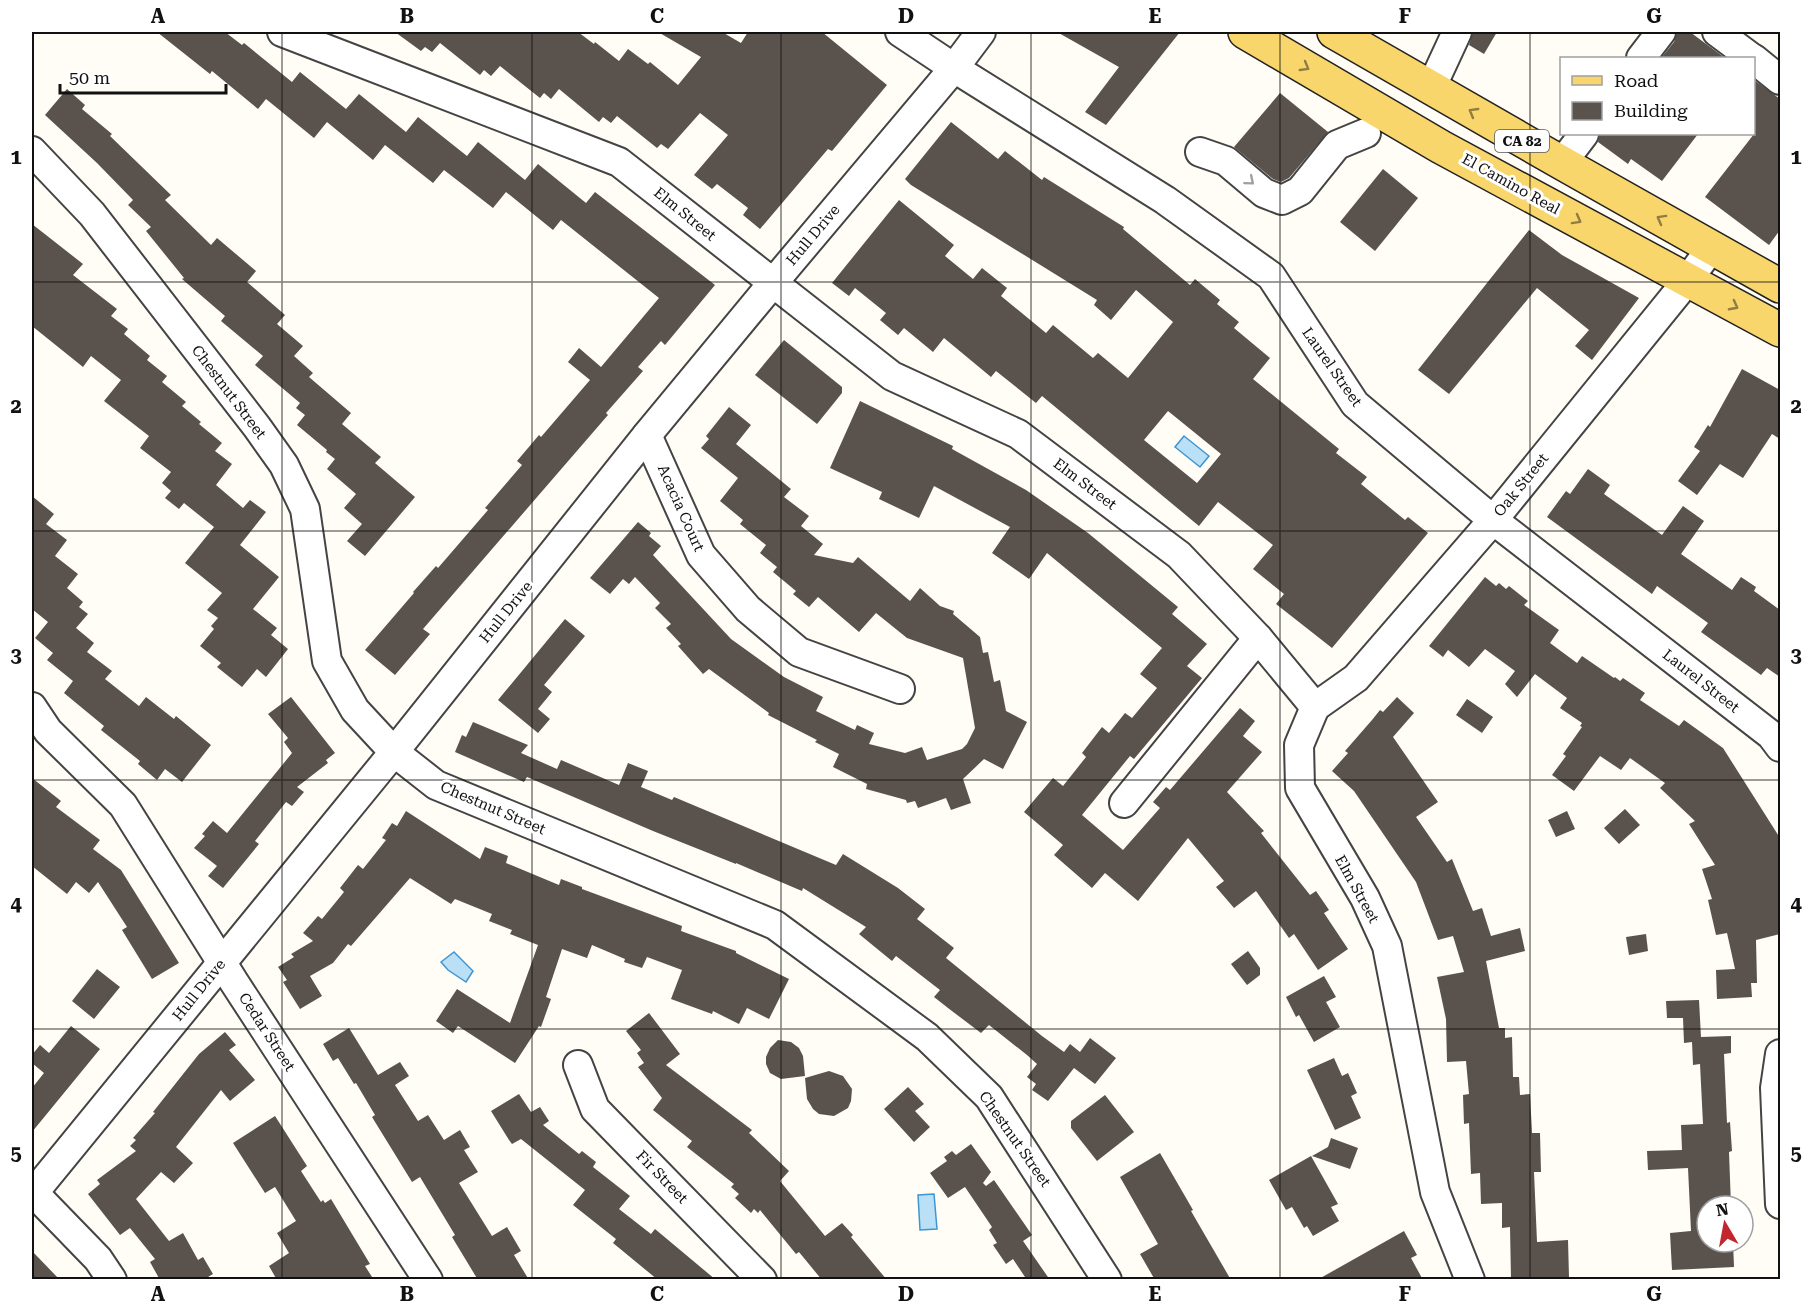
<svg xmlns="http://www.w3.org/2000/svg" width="1812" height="1311" font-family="'Roboto Serif',serif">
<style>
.water{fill:#b9e0f7;stroke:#3f96cf;stroke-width:1.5}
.building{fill:#5a524d;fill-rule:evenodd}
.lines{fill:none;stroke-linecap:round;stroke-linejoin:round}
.minor-casing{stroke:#444;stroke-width:32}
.major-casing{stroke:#222;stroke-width:36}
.minor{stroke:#fff;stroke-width:28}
.major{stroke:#f9d66b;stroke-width:33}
.oneway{stroke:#917d42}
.oneway2{stroke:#a0a0a0}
.grid{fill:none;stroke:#111;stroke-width:1.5;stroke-opacity:0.55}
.labels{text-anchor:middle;stroke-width:6;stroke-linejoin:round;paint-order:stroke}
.shield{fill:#fff;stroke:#585858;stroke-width:1.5}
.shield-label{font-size:14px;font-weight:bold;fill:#111}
.street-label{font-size:15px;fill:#111;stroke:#fff}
.neatline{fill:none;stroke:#111;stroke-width:2}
.grid-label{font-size:20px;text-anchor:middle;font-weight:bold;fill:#111}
</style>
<rect width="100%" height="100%" fill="#fffdf5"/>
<g class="water">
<polygon points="1184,436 1209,456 1200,467 1175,447"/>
<polygon points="454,952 473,971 466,982 448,970 441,962"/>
<polygon points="934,1194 937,1229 920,1230 918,1195"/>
</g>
<g class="building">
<polygon points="157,32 225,32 242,45 244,43 292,82 300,72 346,109 359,94 406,132 418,117 467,156 478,142 525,180 538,164 586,203 595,192 715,285 665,345 661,341 638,367 643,371 606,413 608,415 423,629 430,634 395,675 365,650 414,593 413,592 436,566 438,568 488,510 485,508 522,465 517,461 539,435 541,437 590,380 568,362 579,348 601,367 659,298 561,220 553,230 506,192 493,208 444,170 433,183 385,145 373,160 327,122 314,138 266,99 258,109 212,71 210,74"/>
<polygon points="395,32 578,32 594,44 595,42 619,61 628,49 648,64 650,62 678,85 701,57 658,32 722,32 741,43 748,32 822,32 887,85 832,151 828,149 760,229 743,215 748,208 717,184 712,189 694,175 728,135 700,113 668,149 661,144 657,148 617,116 611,123 603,117 599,122 559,89 551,99 544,93 540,98 500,66 491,76 484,70 480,75 440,43 432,52 425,47 421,51"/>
<polygon points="1057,32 1180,32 1106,125 1085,112 1119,67"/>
<polygon points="1473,32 1497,32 1484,54 1469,45"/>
<polygon points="1677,32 1690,32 1725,58 1661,58 1674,42"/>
<polygon points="1754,80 1780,99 1780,230 1769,245 1705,197 1754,134"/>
<polygon points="67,89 85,105 82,109 112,134 110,136 171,195 165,200 211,245 217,238 256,271 247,282 285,315 277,324 303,346 294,356 313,373 309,377 351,413 342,424 381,457 375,463 415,497 365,556 347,541 362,524 344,508 356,494 327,469 335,459 326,452 327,450 297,425 305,415 296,408 300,403 255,365 263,356 221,321 225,316 182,279 184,278 146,231 151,227 128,205 133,200 97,163 45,115"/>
<polygon points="1280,93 1328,132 1289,178 1281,182 1273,179 1234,147"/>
<path d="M 951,122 L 998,159 L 1005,151 L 1042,180 L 1044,177 L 1124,227 L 1123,229 L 1190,285 L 1195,279 L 1220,300 L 1217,304 L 1239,322 L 1234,328 L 1270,358 L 1253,379 L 1339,449 L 1336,453 L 1367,477 L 1361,484 L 1405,520 L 1408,517 L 1428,533 L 1332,648 L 1276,604 L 1284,594 L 1253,569 L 1273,545 L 1218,502 L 1199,526 L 1042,396 L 1036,403 L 996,371 L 991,377 L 944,338 L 933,352 L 904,328 L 898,335 L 880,320 L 886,313 L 855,288 L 849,296 L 832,283 L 899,200 L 954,245 L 945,256 L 973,279 L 982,268 L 1007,288 L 1001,296 L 1046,333 L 1053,325 L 1093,358 L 1098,353 L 1128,378 L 1173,322 L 1136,290 L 1111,320 L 1094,305 L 1097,300 L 911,185 L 905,179 ZM 1168,411 L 1221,454 L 1197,483 L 1144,440 Z"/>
<polygon points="1600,134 1698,134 1662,181 1631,159 1628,164 1598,142"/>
<polygon points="1383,169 1418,198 1375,251 1340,222"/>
<polygon points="32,224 83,264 73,275 117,309 111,316 128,329 124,334 150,356 147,360 167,376 162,382 186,402 182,406 201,422 199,424 222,443 215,451 232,464 216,485 243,508 250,500 266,512 240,545 279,577 253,609 277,628 271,635 288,649 266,677 257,669 242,687 217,667 221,663 200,646 214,629 211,626 218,618 207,610 222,593 185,563 214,527 184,503 179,509 165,498 171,491 162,483 171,472 140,448 149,436 104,401 121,380 91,356 83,367 32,326"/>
<polygon points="1529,230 1562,255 1639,298 1592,360 1575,346 1589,330 1537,288 1449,394 1418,370"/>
<polygon points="784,340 842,387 842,393 817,424 755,375"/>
<polygon points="1742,369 1780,390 1780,439 1772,434 1743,478 1720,464 1697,495 1678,481 1700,451 1694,447 1708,425 1710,427"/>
<polygon points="860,401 953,446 952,449 1026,490 1088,533 1178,607 1172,614 1207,644 1187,666 1202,678 1134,759 1130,756 1082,815 1123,850 1160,808 1153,802 1166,787 1170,790 1240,708 1255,721 1243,736 1262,752 1227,792 1264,831 1261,833 1310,895 1316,891 1329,910 1324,913 1348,949 1318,970 1294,934 1289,938 1256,891 1234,908 1216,887 1224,881 1188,838 1138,901 1105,873 1092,888 1054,855 1063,845 1024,812 1053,778 1063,786 1086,757 1082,753 1102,727 1109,733 1125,713 1132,718 1157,688 1140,674 1162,648 1047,553 1029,579 992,553 1010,527 934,486 919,518 879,499 882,492 830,468"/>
<polygon points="729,407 751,425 736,444 791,489 784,497 809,516 801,526 823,544 814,555 853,563 858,557 910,601 920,588 940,606 954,611 953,614 980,637 983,653 988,652 994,682 1000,680 1006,711 1027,722 1003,769 984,759 963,779 971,803 951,810 946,798 918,808 915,801 907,803 906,800 866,789 867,784 833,767 839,754 815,742 817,740 768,715 769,713 709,669 703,674 678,646 681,644 666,628 671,624 655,608 660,603 635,577 629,584 623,579 610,594 590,578 638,522 651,533 649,536 661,546 653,555 731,639 784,677 823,697 816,711 855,730 857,725 874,733 869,744 905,753 922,747 927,760 962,749 967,744 975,728 963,658 907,638 876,613 859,632 818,597 809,607 793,594 796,591 773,572 777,567 760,553 766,545 740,524 743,520 720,501 738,478 701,448 709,439 706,436"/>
<polygon points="1588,469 1610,485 1604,494 1662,535 1683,506 1704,521 1681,554 1732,590 1741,577 1756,587 1754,591 1780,610 1780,677 1767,668 1761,675 1701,632 1708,623 1657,586 1652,594 1547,517 1566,491 1570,494"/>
<polygon points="32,496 54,514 46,524 67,540 55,556 78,574 67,588 83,602 79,607 88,614 76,628 94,643 87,652 112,671 105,679 139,706 146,697 174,719 176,716 211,745 182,782 165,769 157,780 138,764 140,761 101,730 104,726 64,693 73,681 47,660 53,653 35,638 48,622 32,609"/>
<polygon points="1485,577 1496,586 1499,583 1506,589 1509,586 1528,601 1524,605 1559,630 1550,643 1577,663 1582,656 1614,678 1615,677 1620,681 1623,678 1645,693 1640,700 1679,726 1684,720 1723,748 1780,838 1780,934 1756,940 1757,983 1751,983 1752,997 1717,999 1716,970 1735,969 1727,933 1716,935 1708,900 1712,899 1702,869 1715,865 1689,824 1695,821 1660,788 1665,783 1630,758 1621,770 1600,756 1574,791 1552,775 1566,756 1563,754 1582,727 1580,726 1582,723 1560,708 1567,698 1535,674 1517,697 1505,684 1515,671 1485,649 1469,667 1448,650 1443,657 1429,646"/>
<polygon points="565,619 585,636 544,685 552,692 538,709 550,719 538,733 498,700"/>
<polygon points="291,697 335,753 326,760 328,763 297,787 304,792 292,806 286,802 255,841 259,844 223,888 208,876 217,866 194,848 205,836 202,834 213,821 227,833 292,753 284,742 288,738 268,714"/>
<polygon points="1397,697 1414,713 1393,737 1438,802 1416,817 1447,862 1452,859 1473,911 1482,908 1491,936 1520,928 1525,951 1486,961 1499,1028 1505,1028 1505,1038 1512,1037 1513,1077 1519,1077 1520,1095 1530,1094 1532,1133 1540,1133 1541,1172 1534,1172 1537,1242 1568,1240 1569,1277 1511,1279 1510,1227 1502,1228 1502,1203 1481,1204 1480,1173 1471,1174 1469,1123 1464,1124 1463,1095 1469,1094 1466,1061 1447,1062 1446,1019 1437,977 1464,972 1453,936 1438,940 1416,882 1354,791 1332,771 1348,753 1345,751 1372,720 1380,710 1383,712"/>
<polygon points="1467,699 1493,717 1482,733 1456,715"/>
<polygon points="473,722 528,745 521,753 557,769 561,760 619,785 628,763 648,771 641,787 672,800 674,797 836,865 843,854 898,888 925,909 917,919 954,948 946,958 1042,1036 1064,1052 1070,1044 1080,1052 1090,1038 1116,1058 1095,1084 1074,1068 1048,1101 1032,1090 1036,1084 1027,1077 1037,1064 1027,1055 989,1025 981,1033 948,1008 934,997 940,990 896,956 892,961 859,934 866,927 803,888 802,891 736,863 736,864 653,831 527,777 524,782 455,752 462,735 466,737"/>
<polygon points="32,778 61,801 56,807 100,840 93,849 121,870 179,963 152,979 122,930 127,927 98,882 89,893 76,882 67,894 32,866"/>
<polygon points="1625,809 1640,825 1619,844 1604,828"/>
<polygon points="406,811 480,859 485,847 508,856 506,863 559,885 561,879 582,887 582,889 682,926 681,931 736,951 736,953 789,979 769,1019 747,1008 739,1024 713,1011 712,1014 671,999 682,970 647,957 642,968 624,962 625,959 592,945 587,958 562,949 546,997 551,999 541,1027 539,1026 515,1063 458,1026 453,1033 436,1021 457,989 510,1023 538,945 510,934 512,930 489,921 492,914 455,899 451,904 410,878 351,946 348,944 333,963 310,976 322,996 300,1009 283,982 287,980 278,967 294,957 291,954 313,941 303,933 318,916 322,919 344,892 340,888 358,865 363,869 386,840 382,838 392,823 397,826"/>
<polygon points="1567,811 1575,829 1556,837 1548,820"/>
<polygon points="1646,934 1648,951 1629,955 1626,937"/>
<polygon points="1248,951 1260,968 1260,975 1247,985 1231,964"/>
<polygon points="97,969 120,987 94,1019 72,1001"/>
<polygon points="1324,976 1336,997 1326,1002 1340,1027 1314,1042 1299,1015 1296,1017 1286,997"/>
<polygon points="1699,1000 1701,1037 1731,1036 1731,1053 1724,1054 1727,1123 1730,1122 1732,1151 1729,1152 1731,1206 1707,1206 1707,1242 1733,1242 1734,1267 1672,1270 1670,1233 1691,1231 1688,1168 1648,1170 1647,1151 1682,1150 1681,1125 1703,1124 1700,1064 1693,1065 1692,1042 1684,1043 1683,1018 1667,1018 1666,1001"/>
<polygon points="649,1013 680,1054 666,1065 752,1130 749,1133 789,1171 780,1181 825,1236 842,1223 853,1235 851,1237 887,1280 822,1280 799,1252 796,1254 760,1210 758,1213 754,1209 751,1213 735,1198 739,1194 731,1187 734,1184 687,1147 692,1141 653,1110 662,1098 638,1067 644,1063 637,1053 641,1050 626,1031"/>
<polygon points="71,1026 100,1049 32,1132 32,1088 44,1073 32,1063 32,1055 40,1045 49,1053"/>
<polygon points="349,1028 378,1075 400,1062 409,1076 395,1085 418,1121 428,1115 444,1140 460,1130 470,1147 464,1150 478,1172 459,1183 492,1236 507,1227 521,1251 514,1255 529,1280 478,1280 452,1237 455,1235 420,1177 412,1182 372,1117 375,1115 356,1083 354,1084 338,1058 333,1061 323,1044"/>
<polygon points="225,1032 236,1045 229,1050 255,1080 230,1101 221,1090 176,1147 193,1163 174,1183 161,1172 136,1199 169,1241 183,1233 198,1260 203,1257 213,1274 208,1277 210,1280 160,1280 150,1262 155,1259 130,1228 120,1235 88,1194 100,1184 97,1180 136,1151 130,1146 136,1140 133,1138 155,1113 153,1112 199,1054"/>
<polygon points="778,1040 791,1042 799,1048 803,1056 805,1076 781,1079 770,1073 766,1064 766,1057 770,1048"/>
<polygon points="1334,1058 1342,1076 1348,1073 1357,1093 1351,1096 1361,1118 1335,1130 1307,1070"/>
<polygon points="829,1071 843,1076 852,1089 851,1101 848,1108 834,1116 819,1114 813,1109 807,1099 805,1078"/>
<polygon points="908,1087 924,1104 915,1111 930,1127 914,1142 884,1109"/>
<polygon points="519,1094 531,1112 540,1107 549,1121 543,1125 579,1154 582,1151 596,1162 593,1167 630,1196 619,1209 651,1234 655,1229 716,1280 658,1280 613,1243 616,1239 573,1205 585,1190 521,1139 512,1144 509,1140 491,1111"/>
<polygon points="1105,1095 1134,1132 1097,1161 1071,1128 1071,1121"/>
<polygon points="275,1116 307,1166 301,1171 321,1202 323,1200 325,1203 331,1199 370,1264 365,1266 374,1280 277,1280 269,1266 289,1253 277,1233 296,1221 275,1187 265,1193 233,1143"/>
<polygon points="1331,1138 1358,1148 1350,1169 1312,1156 1328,1147"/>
<polygon points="971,1144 991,1172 983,1183 986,1186 994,1180 1032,1235 1023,1241 1050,1280 1027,1280 1013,1259 1006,1264 993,1245 997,1243 989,1230 992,1227 965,1187 948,1198 930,1173 947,1161 944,1157 952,1151 956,1155"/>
<polygon points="1160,1153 1193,1210 1191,1211 1231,1280 1155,1280 1140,1254 1158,1244 1120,1177"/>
<polygon points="1311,1156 1338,1204 1331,1207 1339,1221 1313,1236 1307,1226 1304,1228 1292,1207 1286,1210 1269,1180"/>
<polygon points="1404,1231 1417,1255 1411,1258 1423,1280 1317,1280"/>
<polygon points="32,1251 60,1280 32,1280"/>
</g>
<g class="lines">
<g class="minor-casing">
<g id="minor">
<polyline points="282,32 619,162 892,376 1018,434 1179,555 1258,638 1315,707 1299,745 1300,788 1365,898 1387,946 1435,1192 1470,1280"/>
<polyline points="900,32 954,68 1165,200 1271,276 1355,404 1493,520 1771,735 1780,747"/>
<polyline points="1717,32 1752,58"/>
<polyline points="1641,58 1661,32"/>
<polyline points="1754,59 1780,80"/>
<polyline points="1431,88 1457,32"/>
<polyline points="32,151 92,214 257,427 284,465 305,509 327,661 355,710 394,752 436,785 775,925 927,1037 989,1097 1107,1280"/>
<polyline points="1200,152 1226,161 1264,193 1282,200 1300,191 1337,145 1366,133"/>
<polyline points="1562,163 1584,134"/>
<polyline points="647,435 701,555 748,609 799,652 900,689"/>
<polyline points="32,707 48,731 123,805 234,982 428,1280"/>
<polyline points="1315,707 1356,678 1493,520 1687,281 1712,247"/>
<polyline points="1124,803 1258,638"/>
<polyline points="1780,1054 1775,1088 1780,1204"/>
<polyline points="578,1065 595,1109 762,1280"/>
<polyline points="32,1191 98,1259 112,1280"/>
<polyline points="32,1195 394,752 647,435 772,284 954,68 981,32"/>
</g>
</g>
<g class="major-casing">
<g id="major">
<polyline points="1245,32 1441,147 1780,330"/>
<polyline points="1334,32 1562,163 1780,286"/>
</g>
</g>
<use href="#minor" class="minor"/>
<use href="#major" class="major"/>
</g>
<defs><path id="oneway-chevron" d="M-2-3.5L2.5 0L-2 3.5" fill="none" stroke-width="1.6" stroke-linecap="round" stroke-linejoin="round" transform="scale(1.5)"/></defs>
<g class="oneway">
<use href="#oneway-chevron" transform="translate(1305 67) rotate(30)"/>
<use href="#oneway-chevron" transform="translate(1473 112) rotate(-150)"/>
<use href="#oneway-chevron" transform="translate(1661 219) rotate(-151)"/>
<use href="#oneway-chevron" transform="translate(1577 220) rotate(29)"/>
<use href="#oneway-chevron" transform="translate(1734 306) rotate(28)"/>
</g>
<use class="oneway2" href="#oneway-chevron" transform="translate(1250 181) rotate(40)"/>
<path class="grid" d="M 282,32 L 282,1280M 532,32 L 532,1280M 781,32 L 781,1280M 1031,32 L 1031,1280M 1280,32 L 1280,1280M 1530,32 L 1530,1280M 32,282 L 1780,282M 32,531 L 1780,531M 32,780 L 1780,780M 32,1029 L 1780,1029"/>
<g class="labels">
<rect class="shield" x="1495" y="130" width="54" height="22" rx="4.5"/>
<g class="shield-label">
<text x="1522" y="146">CA 82</text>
</g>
<g class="street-label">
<text transform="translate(1511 184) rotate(29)" y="5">El Camino Real</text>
<text transform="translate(685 214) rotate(39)" y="5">Elm Street</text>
<text transform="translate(813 235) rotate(-50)" y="5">Hull Drive</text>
<text transform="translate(1332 367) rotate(55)" y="5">Laurel Street</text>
<text transform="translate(229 392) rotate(53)" y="5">Chestnut Street</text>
<text transform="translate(1085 484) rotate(37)" y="5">Elm Street</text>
<text transform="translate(1521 485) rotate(-51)" y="5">Oak Street</text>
<text transform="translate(681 508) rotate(66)" y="5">Acacia Court</text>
<text transform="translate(506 612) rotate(-51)" y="5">Hull Drive</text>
<text transform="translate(1701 681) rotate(38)" y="5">Laurel Street</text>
<text transform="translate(493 808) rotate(23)" y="5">Chestnut Street</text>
<text transform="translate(1357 889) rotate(61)" y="5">Elm Street</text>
<text transform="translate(199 990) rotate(-51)" y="5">Hull Drive</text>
<text transform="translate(267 1032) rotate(57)" y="5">Cedar Street</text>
<text transform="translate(1015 1139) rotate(55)" y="5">Chestnut Street</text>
<text transform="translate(662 1177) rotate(46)" y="5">Fir Street</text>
</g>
</g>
<rect width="1812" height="1311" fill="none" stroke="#ffffff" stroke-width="66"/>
<rect x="1560" y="57" width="195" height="78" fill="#ffffff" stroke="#a0a0a0" stroke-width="1.5"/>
<rect x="1572" y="76" width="30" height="9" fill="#f9d66b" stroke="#a0a0a0" stroke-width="1.5"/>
<text x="1614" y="87" font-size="18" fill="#111111">Road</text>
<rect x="1572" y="102" width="30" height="18" fill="#5a524d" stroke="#a0a0a0" stroke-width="1.5"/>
<text x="1614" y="117" font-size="18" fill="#111111">Building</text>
<g transform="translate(1725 1224) rotate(350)"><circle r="28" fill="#ffffff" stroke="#a0a0a0" stroke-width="1.5"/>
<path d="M0-4.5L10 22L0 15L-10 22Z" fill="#c4262e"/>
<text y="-9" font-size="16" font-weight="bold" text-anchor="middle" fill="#111111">N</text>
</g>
<path d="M60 84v9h166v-9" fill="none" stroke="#111111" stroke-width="3"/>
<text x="69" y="84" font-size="18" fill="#111111" stroke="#ffffff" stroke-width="4.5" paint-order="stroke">50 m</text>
<rect x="33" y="33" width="1746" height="1245" class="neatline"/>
<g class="grid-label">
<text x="158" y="23">A</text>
<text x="407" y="23">B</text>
<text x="657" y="23">C</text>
<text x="906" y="23">D</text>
<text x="1155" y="23">E</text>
<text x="1405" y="23">F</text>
<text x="1654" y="23">G</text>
<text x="16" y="164">1</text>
<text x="1796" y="164">1</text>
<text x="16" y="413">2</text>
<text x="1796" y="413">2</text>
<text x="16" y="662">3</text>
<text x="1796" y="662">3</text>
<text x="16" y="911">4</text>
<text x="1796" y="911">4</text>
<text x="16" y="1160">5</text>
<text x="1796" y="1160">5</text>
<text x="158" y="1301">A</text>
<text x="407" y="1301">B</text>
<text x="657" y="1301">C</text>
<text x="906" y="1301">D</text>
<text x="1155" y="1301">E</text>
<text x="1405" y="1301">F</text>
<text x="1654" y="1301">G</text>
</g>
</svg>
